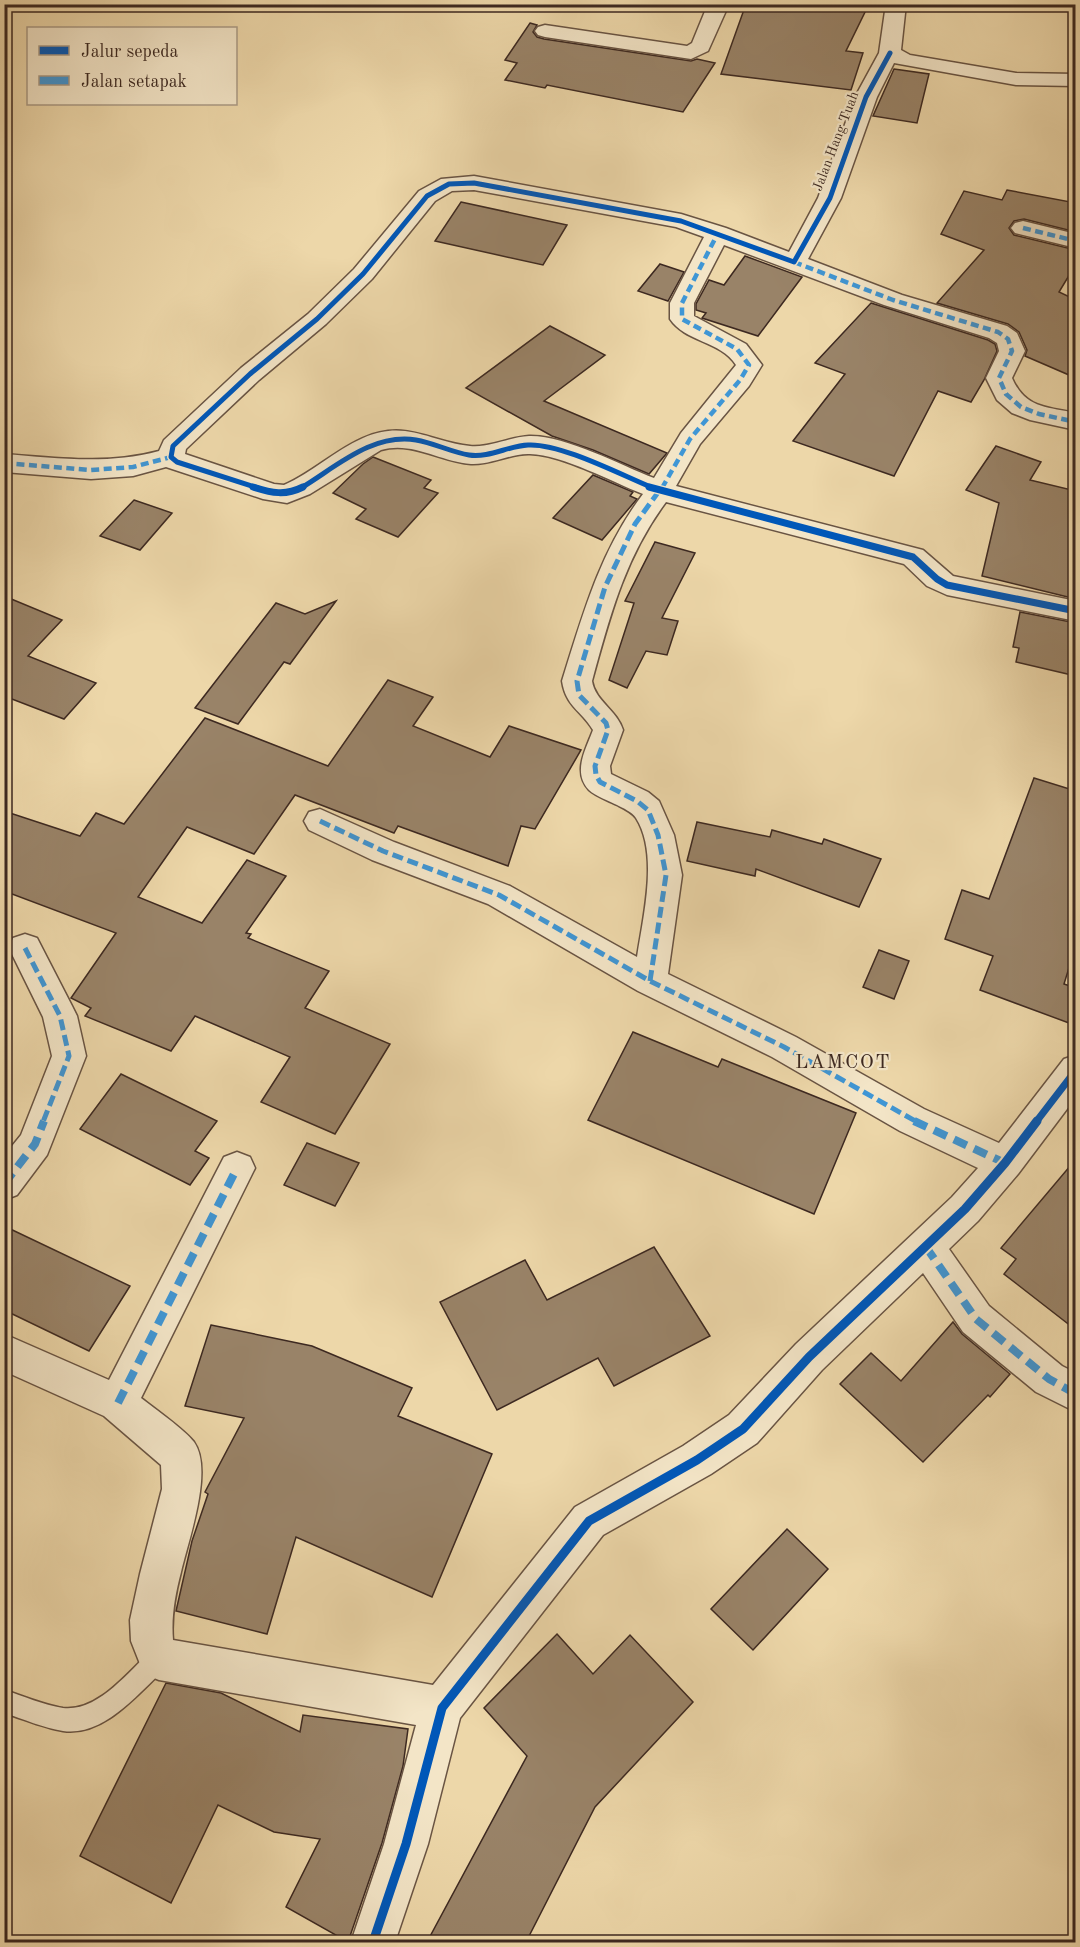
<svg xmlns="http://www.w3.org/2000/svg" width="1080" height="1947" font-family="'Old Standard TT',serif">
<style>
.building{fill:#998368;stroke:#3d2921;stroke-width:1.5}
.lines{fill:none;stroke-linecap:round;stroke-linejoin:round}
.lane-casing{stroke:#695443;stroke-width:3}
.street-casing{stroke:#695443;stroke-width:3}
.lane{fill:#f3e5c7;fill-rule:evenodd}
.street{fill:#f3e5c7;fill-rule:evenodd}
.quiet-far2{stroke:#3f96d5;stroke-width:4.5;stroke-dasharray:8 4.5;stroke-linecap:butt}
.quiet-far1{stroke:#3f96d5;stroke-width:5;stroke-dasharray:11 5;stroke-linecap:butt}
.quiet{stroke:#3f96d5;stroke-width:8;stroke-dasharray:14 8;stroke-linecap:butt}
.cycleway-far2-casing{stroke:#f3e5c7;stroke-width:8}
.cycleway-far1-casing{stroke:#f3e5c7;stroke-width:10}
.cycleway-casing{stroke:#f3e5c7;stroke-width:13}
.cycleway-far2{stroke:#0057b8;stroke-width:5}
.cycleway-far1{stroke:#0057b8;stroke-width:7}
.cycleway{stroke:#0057b8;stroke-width:9}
.labels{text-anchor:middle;stroke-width:4.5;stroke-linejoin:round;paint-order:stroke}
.far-street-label{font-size:14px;fill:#3d2921;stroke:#f3e5c7}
.quarter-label{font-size:20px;letter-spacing:1.5px;fill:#3d2921;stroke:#f3e5c7}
</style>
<rect width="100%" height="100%" fill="#edd7a9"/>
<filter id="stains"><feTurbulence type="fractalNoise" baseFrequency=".00333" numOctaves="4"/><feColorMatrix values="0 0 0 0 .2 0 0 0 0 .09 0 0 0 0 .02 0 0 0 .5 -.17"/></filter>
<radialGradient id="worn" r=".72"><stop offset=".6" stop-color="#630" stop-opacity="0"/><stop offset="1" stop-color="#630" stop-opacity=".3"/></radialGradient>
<g class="building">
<polygon points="746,4 869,4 846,51 863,53 851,90 721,74"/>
<polygon points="530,23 537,25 533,32 537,37 544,39 691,61 697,59 715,63 683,112 547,85 545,88 505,80 517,63 505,60"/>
<polygon points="894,69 929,74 917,123 873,116"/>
<polygon points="1007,190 1076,203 1076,232 1024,219 1014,221 1009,228 1014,235 1076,250 1076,264 1059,292 1076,300 1076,378 1025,356 1027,350 1019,332 1008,324 937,303 984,250 941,234 964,191 1002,200"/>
<polygon points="461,202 567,225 543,265 435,241"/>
<polygon points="745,256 802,277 758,336 702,318 706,313 696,310 696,304 709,280 724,285"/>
<polygon points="660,264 684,272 668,301 638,291"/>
<polygon points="871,303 988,340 995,344 997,351 984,380 971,402 938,391 894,476 793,441 845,374 815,363"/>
<polygon points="550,326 605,355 544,401 667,453 649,474 593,450 552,436 466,388"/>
<polygon points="996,446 1041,462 1030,480 1076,491 1076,599 982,576 999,503 966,490"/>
<polygon points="373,457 431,480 424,488 438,493 398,537 356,519 366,509 333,493 363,464"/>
<polygon points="593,475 633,492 630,496 637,499 602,540 553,518"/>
<polygon points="134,500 172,513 140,550 100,536"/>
<polygon points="655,542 695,553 662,618 678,621 667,655 646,651 627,688 609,680 634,603 625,601"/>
<polygon points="4,596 62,620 28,656 96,683 64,719 4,696"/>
<polygon points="336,601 290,664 284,662 238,724 195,708 276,603 305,614"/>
<polygon points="1020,612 1076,623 1076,676 1016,662 1019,648 1013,647"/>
<polygon points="388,680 433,697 413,726 490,757 509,726 581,750 535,829 521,826 508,866 398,826 394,833 295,795 254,854 187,827 138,897 202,923 247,860 286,876 246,933 251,934 248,938 329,971 305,1008 390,1044 335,1134 261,1102 290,1057 195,1016 171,1051 85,1016 91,1008 71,998 116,933 4,891 4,811 80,836 96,813 124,824 205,718 328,766"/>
<polygon points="1034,778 1076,791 1076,945 1064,984 1076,988 1076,1003 1069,1023 980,990 993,956 945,939 962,890 989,899"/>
<polygon points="697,822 770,837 772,830 822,844 824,839 881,859 859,907 756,869 755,876 687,861"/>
<polygon points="879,950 909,961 894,999 863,987"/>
<polygon points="633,1032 718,1067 722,1059 856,1113 814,1214 588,1120"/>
<polygon points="121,1074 217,1121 195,1151 209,1158 190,1185 80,1129"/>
<polygon points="307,1143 359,1163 335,1206 284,1185"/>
<polygon points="1076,1159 1076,1330 1004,1274 1016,1259 1001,1248"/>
<polygon points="4,1226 130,1286 89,1351 4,1310"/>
<polygon points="654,1247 710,1336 614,1386 598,1358 497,1410 440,1302 525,1260 547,1300"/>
<polygon points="953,1322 962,1334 1010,1374 990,1397 988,1395 923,1462 840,1384 871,1353 901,1381"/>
<polygon points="211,1325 312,1346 412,1388 398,1416 492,1454 432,1597 296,1537 267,1634 176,1611 192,1541 208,1494 205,1492 244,1418 185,1406"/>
<polygon points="787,1529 828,1569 753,1650 711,1609"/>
<polygon points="557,1634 593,1674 630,1635 693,1702 595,1807 526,1942 427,1942 527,1756 484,1708"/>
<polygon points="166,1683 221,1693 300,1732 303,1715 408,1729 403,1766 382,1843 348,1942 286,1907 320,1839 274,1832 218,1805 171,1903 80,1856"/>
</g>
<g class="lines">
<g class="lane-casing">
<path id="lane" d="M 159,1648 L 167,1651 L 170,1659 L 167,1667 C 139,1692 105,1737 63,1731 C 43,1728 24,1719 4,1713 L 4,1690 C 24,1696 43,1705 63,1708 C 98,1712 128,1672 151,1651 Z"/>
</g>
<g class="street-casing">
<g id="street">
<polygon points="708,4 729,4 708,51 691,59 545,37 538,35 535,31 538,27 545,25 687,46 692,43"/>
<path d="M 886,4 L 906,4 L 901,50 L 910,55 L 1016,73 L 1076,74 L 1076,86 L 1016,85 L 894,63 L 877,97 L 841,198 L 808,259 L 902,295 L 1007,326 L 1017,333 L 1025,351 L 1012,378 C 1025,408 1046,407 1076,413 L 1076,430 L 1030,420 L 1012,413 L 997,400 L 986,378 L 999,351 L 997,343 L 989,338 L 884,305 L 724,245 L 694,303 L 694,316 L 746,344 L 762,365 L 749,386 L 700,444 L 676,486 L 923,550 L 953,576 L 1076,601 L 1076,621 L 947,595 L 927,586 L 904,564 L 666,502 C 625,557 610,616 592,681 C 595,701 617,710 623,730 L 610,766 L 611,774 L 648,792 L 659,801 L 674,835 L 682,875 L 668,974 L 796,1037 L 924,1109 L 999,1143 L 1064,1059 L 1076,1055 L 1076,1097 L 1018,1174 L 978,1221 L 949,1249 L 989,1306 L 1062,1366 L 1076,1373 L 1076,1412 L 1036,1392 L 963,1332 L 923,1273 L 822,1370 L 757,1443 L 711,1474 L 603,1535 L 460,1718 L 428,1844 L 395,1942 L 351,1942 L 384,1844 L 416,1725 L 159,1680 L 144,1674 L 131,1641 L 130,1620 L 140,1574 L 162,1489 L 161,1465 L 104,1416 L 4,1371 L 4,1334 L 109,1380 L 224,1157 L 237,1152 L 250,1157 L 255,1168 L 141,1398 C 154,1408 185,1430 194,1442 C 214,1470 188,1541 181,1572 C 175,1595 171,1617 173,1640 L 433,1685 L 575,1507 L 683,1446 L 729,1415 L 796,1344 L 952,1197 L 978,1168 L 900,1131 L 772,1057 L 638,991 L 488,904 L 372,860 L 309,830 L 304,821 L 309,812 L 320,809 L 394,842 L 510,886 L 637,957 C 643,917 659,854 636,818 C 632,812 623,808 617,805 C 609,801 595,796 589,790 C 572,772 586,749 593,730 C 581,710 566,707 562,681 C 583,614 600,551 643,494 C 612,482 563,455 530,454 C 511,453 492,465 471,464 C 440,462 413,441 381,450 L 310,494 L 287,503 L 263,499 L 166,467 L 133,476 L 91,479 L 4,472 L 4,454 C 57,458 107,465 159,451 L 164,440 L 241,368 L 308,314 L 354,269 L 419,191 L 441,179 L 474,176 L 681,214 L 726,228 L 789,252 L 818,198 L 855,97 L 879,53 ZM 474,190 L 676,227 L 704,237 L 670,303 L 670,319 C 685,342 721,341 736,365 L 681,433 L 654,478 C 620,465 565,435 529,436 C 509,437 490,448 470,446 C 430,442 406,419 363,438 C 335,450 312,473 284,485 L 274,484 L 185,454 L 186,449 L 259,380 L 326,324 L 372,279 L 435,201 L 452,191 Z"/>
<polygon points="1023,221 1076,234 1076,248 1015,233 1011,228 1015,223"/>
<polygon points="25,934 37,938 72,1006 77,1016 86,1056 47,1155 17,1195 4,1200 4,1156 21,1135 52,1056 43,1017 9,948 13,938"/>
</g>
</g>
<use href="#lane" class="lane"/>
<use href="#street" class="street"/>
<g class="quiet-far2">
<polyline points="1023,228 1076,241"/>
<polyline points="794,262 893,300 998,332 1008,339 1012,351 999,378 1006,394 1021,407 1039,414 1076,422"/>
<polyline points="4,463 91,470 133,467 171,457"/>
<polyline points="662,488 690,439 740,380 749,365 737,349 682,319 682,303 718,233"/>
</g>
<g class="quiet-far1">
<polyline points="320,821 383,851 499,895 650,981 784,1047 917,1122"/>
<polyline points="25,948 60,1016 69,1056 43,1122"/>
<polyline points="650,981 666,875 658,835 648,810 637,801 600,782 596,775 595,766 608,730 606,723 579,695 577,681 605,587 635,524 662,487"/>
</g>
<g class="quiet">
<polyline points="914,1121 1005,1163"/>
<polyline points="4,1184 35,1144 44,1121"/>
<polyline points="926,1247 976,1319 1049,1379 1076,1394"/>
<polyline points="118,1403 237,1168"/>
</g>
<g class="cycleway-far2-casing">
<g id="cycleway-far2">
<polyline points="258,488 177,462 171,457 173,446 250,374 317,319 363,274 427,196 449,184 474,183 681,221 794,262 830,198 866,97 890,53"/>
<path d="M 301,488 C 336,467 372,433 416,440 C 434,443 451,452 469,455 C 489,458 508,446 528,445 C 560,443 621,475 653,488"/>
</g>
</g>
<g class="cycleway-far1-casing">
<g id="cycleway-far1">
<path d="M 253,487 C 272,493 285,496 303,487"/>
<polyline points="649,487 913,557 937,579 947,585 1076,611"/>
<polyline points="1036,1122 1076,1070"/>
</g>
</g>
<g class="cycleway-casing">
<polyline id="cycleway" points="373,1942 406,1844 442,1708 589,1521 697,1460 743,1429 809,1357 965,1209 1005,1163 1037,1121"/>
</g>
<use href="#cycleway-far2" class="cycleway-far2"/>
<use href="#cycleway-far1" class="cycleway-far1"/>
<use href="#cycleway" class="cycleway"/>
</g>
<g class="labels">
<g class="far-street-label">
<text transform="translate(835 141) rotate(-69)" y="5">Jalan Hang Tuah</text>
</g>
<g class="quarter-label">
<text x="843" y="1068">LAMCOT</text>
</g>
</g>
<rect width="1080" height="1947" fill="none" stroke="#edd7a9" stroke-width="24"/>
<rect x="6" y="6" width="1068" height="1935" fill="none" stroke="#3d2921" stroke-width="3"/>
<rect x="12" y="12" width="1056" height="1923" fill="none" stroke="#3d2921" stroke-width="1.5"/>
<rect x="27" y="27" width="210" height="78" fill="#f3e5c7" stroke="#aa9a85" stroke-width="1.5"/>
<rect x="39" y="46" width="30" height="9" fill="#0057b8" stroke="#aa9a85" stroke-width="1.5"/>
<text x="81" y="57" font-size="18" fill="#3d2921">Jalur sepeda</text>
<rect x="39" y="76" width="30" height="9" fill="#3f96d5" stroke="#aa9a85" stroke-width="1.5"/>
<text x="81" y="87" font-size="18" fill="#3d2921">Jalan setapak</text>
<rect width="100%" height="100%" filter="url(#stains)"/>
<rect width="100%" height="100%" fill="url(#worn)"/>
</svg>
